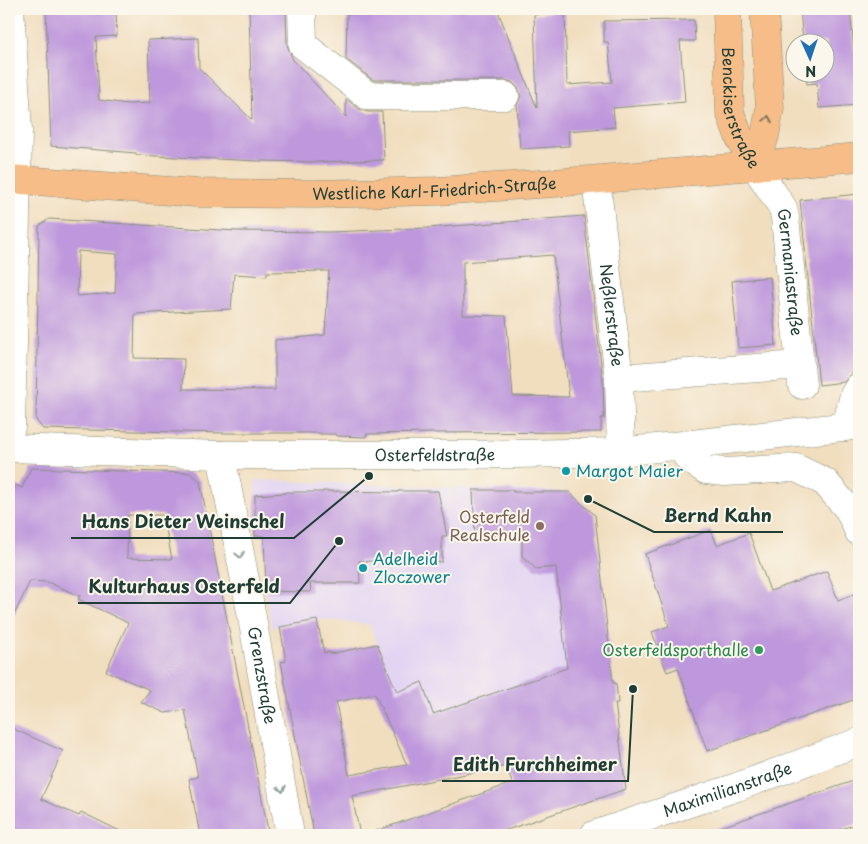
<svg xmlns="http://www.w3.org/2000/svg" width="868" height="844" font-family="'Playpen Sans',sans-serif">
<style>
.built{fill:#e2d4f3}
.building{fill:#be98dc;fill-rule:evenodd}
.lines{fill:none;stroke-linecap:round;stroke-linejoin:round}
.minor-casing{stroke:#888e7a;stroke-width:29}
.major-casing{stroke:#888e7a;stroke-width:29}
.minor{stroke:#fff;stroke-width:28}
.major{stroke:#f7bd88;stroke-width:28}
.oneway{stroke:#80775a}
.oneway2{stroke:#8f9e9a}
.culture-dot{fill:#0f9aa8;stroke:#fbf7ec;stroke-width:2}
.education-dot{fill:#8d6e63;stroke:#fbf7ec;stroke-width:2}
.leisure-dot{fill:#2e9e5b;stroke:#fbf7ec;stroke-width:2}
.labels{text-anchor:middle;stroke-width:4;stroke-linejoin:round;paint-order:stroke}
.street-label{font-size:16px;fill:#1f3d34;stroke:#fbf7ec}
.culture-label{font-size:16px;fill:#0d838f;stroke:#fbf7ec;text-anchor:start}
.education-label{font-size:16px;fill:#785e54;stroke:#fbf7ec;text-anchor:end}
.leisure-label{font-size:16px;fill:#27864d;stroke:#fbf7ec;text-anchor:end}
.leader{fill:none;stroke:#1f3d34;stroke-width:2}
.callout-dot{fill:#1f3d34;stroke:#fbf7ec;stroke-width:2}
.callout-label{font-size:18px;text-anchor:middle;font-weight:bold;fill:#1f3d34;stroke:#fbf7ec;stroke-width:4;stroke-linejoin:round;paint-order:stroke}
</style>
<rect width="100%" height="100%" fill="#fbf7ec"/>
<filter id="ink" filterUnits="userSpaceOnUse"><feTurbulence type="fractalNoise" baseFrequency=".02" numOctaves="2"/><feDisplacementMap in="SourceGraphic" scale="10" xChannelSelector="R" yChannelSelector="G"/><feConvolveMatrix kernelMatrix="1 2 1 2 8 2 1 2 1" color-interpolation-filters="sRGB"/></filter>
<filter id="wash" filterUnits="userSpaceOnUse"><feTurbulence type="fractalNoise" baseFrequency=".0096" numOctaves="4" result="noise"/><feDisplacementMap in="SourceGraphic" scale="20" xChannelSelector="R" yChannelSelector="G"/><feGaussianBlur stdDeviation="1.12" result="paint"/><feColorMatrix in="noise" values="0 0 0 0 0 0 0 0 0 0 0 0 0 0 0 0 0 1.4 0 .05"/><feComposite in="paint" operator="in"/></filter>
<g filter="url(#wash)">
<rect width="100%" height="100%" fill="#f1debf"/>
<polygon class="built" points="255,480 569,492 595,515 613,682 616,683 618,703 593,706 422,745 396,689 369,624 315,619 271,628 266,591 264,536 255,536"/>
<g id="blocks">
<g class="building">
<polygon points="46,9 116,9 117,36 96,37 99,100 128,104 150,103 148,40 198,38 199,68 252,120 249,9 286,9 287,45 293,60 346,117 346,99 359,109 368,112 382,112 384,160 317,162 258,161 136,155 136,153 51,146"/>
<polygon points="387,9 497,9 537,108 534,15 565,9 567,85 612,82 608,42 604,42 604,21 694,20 695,41 680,41 685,102 613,108 615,127 568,131 569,146 520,149 517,105 521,96 518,88 512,82 505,80 373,80 346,59 347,14 387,14"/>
<polygon points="800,9 850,9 854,51 859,51 859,105 819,108 817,83 807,84 806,72 826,72 826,42 803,42"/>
<polygon points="859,194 859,371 851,373 844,382 819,385 800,200"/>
<path d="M 584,216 L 603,382 L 604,418 L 601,418 L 601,432 L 433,433 L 366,434 L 366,437 L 337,436 L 336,434 L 320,434 L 320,433 L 224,433 L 43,429 L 36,420 L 39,226 L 49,219 L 236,231 L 330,232 L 428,228 ZM 78,251 L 117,254 L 115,293 L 77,296 ZM 553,255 L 569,397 L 513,396 L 506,316 L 463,315 L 463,262 ZM 329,271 L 325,335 L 275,340 L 275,390 L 183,389 L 184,359 L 134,358 L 135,314 L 231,309 L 234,274 L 267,276 L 267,272 Z"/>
<polygon points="770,277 776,345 738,348 732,281"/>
<path d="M 31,468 L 190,473 L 200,481 L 269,835 L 200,835 L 189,779 L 198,777 L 185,710 L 165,713 L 141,702 L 150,690 L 106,671 L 128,623 L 78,599 L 80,596 L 47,582 L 30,581 L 9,626 L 9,501 L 16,485 L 22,488 ZM 128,515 L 163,515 L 172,559 L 127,558 Z"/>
<path d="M 473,490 L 513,490 L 513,492 L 569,492 L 595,515 L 613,683 L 616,683 L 618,703 L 615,703 L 626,789 L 492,835 L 374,835 L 373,832 L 512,783 L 507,766 L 352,796 L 360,835 L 314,835 L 281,662 L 286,661 L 280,627 L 317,620 L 324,653 L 330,652 L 330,654 L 377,644 L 397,692 L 422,682 L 433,714 L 567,668 L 556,567 L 536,569 L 522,556 L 522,536 L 475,536 ZM 375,694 L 407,765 L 349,775 L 336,702 Z"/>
<polygon points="323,491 398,492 398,491 438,491 447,536 442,536 442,562 359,561 360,583 310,583 311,592 266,591 264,536 255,536 255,495 285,493 285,492 323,492"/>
<polygon points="711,530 717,545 749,533 770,591 827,571 838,600 854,594 859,610 859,698 707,751 678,668 667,672 652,632 669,626 645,554"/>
<polygon points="9,727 63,751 41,799 79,816 81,812 128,835 9,835"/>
<polygon points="859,779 859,823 824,835 707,835 707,832"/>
</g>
</g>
</g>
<g filter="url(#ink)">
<use href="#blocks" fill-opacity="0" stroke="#888e7a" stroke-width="1"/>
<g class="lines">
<g class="minor-casing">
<g id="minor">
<polyline points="302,9 303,45 368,96 505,96"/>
<path id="s1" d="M 755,166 L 783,208 L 785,218 L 802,385"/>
<path id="s2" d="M 596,180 L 619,378 L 621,452"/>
<polyline points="619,378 800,365"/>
<polyline points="846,427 854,395 859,387"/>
<polyline points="9,434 11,427 18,131 10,9"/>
<polyline points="680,446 689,459 706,470 725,472 796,468 825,482 849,510 859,532"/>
<path id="s3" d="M 9,448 L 221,455 L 456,455 L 621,452 L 859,425"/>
<path id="s4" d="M 221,455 L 250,606 L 290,835"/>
<path id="s5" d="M 594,835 L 737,787 L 859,742"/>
</g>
</g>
<g class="major-casing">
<g id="major">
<path id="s6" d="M 727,9 L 730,112 L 740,139 L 755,166"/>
<polyline points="755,166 765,136 770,108 764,9"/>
<path id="s7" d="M 9,179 L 197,193 L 315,194 L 437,191 L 554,183 L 859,157"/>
</g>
</g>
<use href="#minor" class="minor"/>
<use href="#major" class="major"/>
</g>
<defs><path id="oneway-chevron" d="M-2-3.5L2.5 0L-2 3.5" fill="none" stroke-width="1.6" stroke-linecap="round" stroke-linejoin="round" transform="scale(1.25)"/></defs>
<use class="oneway" href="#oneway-chevron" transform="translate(768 119) rotate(-81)"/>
<g class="oneway2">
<use href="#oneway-chevron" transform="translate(240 555) rotate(79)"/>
<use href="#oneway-chevron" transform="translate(282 789) rotate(80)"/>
</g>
</g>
<g class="culture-dot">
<circle cx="566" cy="471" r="5"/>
<circle cx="363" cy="568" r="5"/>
</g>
<circle class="education-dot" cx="540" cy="526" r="5"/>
<circle class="leisure-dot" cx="759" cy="650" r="5"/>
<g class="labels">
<g class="street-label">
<text dy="6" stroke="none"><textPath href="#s6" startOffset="101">Benckiserstraße</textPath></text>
<text dy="6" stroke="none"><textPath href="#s7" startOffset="426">Westliche Karl-Friedrich-Straße</textPath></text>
<text dy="6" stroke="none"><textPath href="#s1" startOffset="115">Germaniastraße</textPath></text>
<text dy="6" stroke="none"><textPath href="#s2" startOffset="136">Neßlerstraße</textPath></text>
<text dy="6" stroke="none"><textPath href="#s3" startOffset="426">Osterfeldstraße</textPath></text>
<text dy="6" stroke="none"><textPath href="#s4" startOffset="224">Grenzstraße</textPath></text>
<text dy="6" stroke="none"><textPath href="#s5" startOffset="141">Maximilianstraße</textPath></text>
</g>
<g class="culture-label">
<text x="576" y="477">Margot Maier</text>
<text x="373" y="565">Adelheid<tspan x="373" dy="18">Zloczower</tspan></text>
</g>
<g class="education-label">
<text x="530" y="523">Osterfeld<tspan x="530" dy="18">Realschule</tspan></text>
</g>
<g class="leisure-label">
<text x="749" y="656">Osterfeldsporthalle</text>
</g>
</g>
<path class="leader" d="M588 499L654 532H783M369 476L294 538H71M339 541L290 603H78M633 689L628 781H442"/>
<g class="callout-dot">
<circle cx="588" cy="499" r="5"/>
<circle cx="369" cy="476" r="5"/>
<circle cx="339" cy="541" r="5"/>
<circle cx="633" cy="689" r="5"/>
</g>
<g class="callout-label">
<text x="718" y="522">Bernd Kahn</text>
<text x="183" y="528">Hans Dieter Weinschel</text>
<text x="184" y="593">Kulturhaus Osterfeld</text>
<text x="535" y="771">Edith Furchheimer</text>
</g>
<rect width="868" height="844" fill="none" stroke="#fbf7ec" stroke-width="30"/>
<g transform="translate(810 58) rotate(177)"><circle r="24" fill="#fbf7ec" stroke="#a3ada2"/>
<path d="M0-4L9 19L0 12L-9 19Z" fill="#1f6fb2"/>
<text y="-8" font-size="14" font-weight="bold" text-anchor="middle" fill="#1f3d34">N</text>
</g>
</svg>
